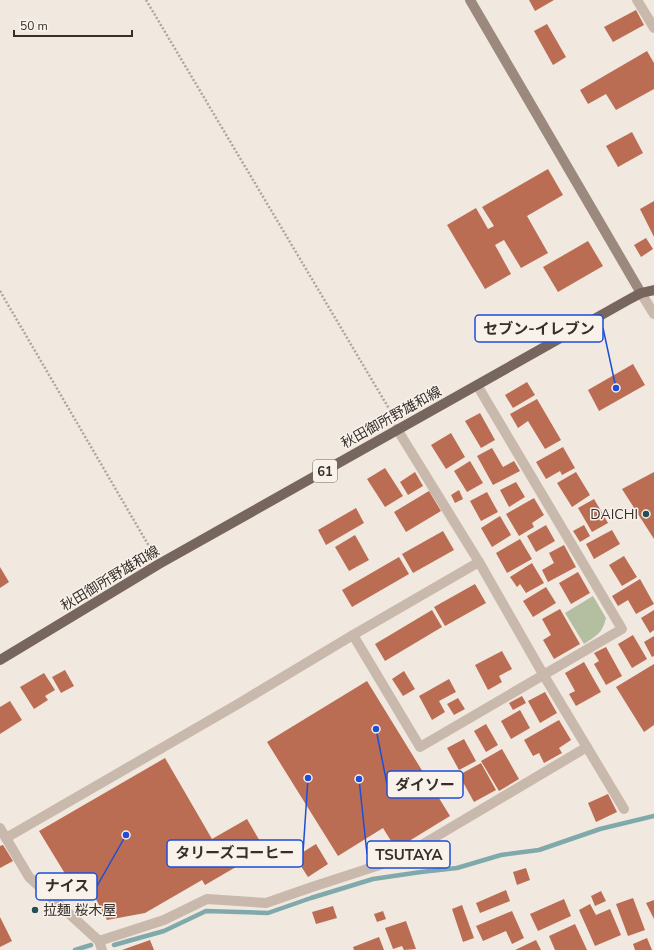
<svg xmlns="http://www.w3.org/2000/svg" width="654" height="950" font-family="'Nunito Sans','Noto Sans JP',sans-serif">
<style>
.green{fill:#b4bea0}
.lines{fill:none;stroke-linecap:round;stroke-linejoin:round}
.stream{stroke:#80a9ab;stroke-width:4.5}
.building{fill:#bb6d53}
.path{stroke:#b3a396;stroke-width:2.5;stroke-dasharray:2 2;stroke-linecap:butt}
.street{stroke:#c8b9ac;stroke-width:10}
.secondary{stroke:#9b897d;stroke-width:10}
.primary{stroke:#77665d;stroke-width:10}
.poi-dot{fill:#235054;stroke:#f8f2eb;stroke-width:1.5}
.labels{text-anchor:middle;stroke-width:3;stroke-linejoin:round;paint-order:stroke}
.shield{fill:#f8f2eb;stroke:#706964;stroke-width:1}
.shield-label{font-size:13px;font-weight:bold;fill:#362e2a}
.street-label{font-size:14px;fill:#362e2a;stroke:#f8f2eb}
.poi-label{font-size:14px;fill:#362e2a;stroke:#f8f2eb;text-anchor:end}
.leader{fill:none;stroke:#1d4ed8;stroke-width:1.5}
.callout-dot{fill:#1d4ed8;stroke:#f8f2eb;stroke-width:1.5}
.callout{fill:#f8f2eb;stroke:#1d4ed8;stroke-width:1.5}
.callout-label{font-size:15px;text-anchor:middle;font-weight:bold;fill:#362e2a}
</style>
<rect width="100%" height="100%" fill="#f1e8df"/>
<path class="green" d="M 593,596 L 606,618 C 602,634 597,635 584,644 L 565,613 Z"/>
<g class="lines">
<g class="stream">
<polyline points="114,945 164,931 206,911 268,913 311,898 373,879 421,872 457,868 501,855 539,850 600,829 654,816"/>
<polyline points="75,950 91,945"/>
</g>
</g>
<g class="building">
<polygon points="529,0 554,0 535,11"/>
<polygon points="636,10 644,25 613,42 604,27"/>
<polygon points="547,24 566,57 553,65 534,31"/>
<polygon points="647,51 654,63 654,89 616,110 606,94 588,104 580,90"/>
<polygon points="632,132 643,153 618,167 606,146"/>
<polygon points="548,169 563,195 527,216 548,253 521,268 504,240 495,245 511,274 485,289 447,225 476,208 488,229 494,226 482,207"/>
<polygon points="654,201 654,237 640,209"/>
<polygon points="646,238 653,249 641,257 634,245"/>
<polygon points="588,241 603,266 558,292 543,267"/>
<polygon points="633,364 645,385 599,411 588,390"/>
<polygon points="527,382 535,395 513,408 505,395"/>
<polygon points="537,399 561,440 545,449 528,421 518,428 510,414"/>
<polygon points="480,413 495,440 481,448 465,421"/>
<polygon points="451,433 465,457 446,469 431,445"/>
<polygon points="563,447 575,468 562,475 560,471 546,479 536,462"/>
<polygon points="492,448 503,467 514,461 520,471 493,485 477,456"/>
<polygon points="470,461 483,483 467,492 454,471"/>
<polygon points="385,468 403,496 385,507 367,479"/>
<polygon points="415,472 423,486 408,495 400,482"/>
<polygon points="576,472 590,495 572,507 557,483"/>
<polygon points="654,472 654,539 622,489"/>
<polygon points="516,482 525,497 509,507 500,490"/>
<polygon points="459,490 463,499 455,503 451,495"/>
<polygon points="429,491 441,511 406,532 394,512"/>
<polygon points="487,492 498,512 481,521 470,501"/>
<polygon points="534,498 544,515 532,523 534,527 519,536 506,514"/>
<polygon points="594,499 608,523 592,532 578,508"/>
<polygon points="356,508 364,523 326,545 318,530"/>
<polygon points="500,516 511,535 492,547 481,528"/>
<polygon points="546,525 555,541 536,552 527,536"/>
<polygon points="584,525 590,536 580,542 573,531"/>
<polygon points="612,530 620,544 594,559 586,544"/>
<polygon points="443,531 454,550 413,573 402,554"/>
<polygon points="355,535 369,560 349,571 335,547"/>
<polygon points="520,539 532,559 507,573 496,553"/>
<polygon points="564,545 576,567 548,582 542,570 554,563 549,553"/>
<polygon points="624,556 637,577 622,586 609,565"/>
<polygon points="399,557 409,574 352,607 342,590"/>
<polygon points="532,563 544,583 526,593 520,584 517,587 510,577"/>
<polygon points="0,567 9,582 0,588"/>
<polygon points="578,572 590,593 571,604 559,583"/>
<polygon points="640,579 654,604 636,614 628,600 618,606 612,596"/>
<polygon points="475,584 486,603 445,626 434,607"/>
<polygon points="546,587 556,603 533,617 523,601"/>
<polygon points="560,609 580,644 554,659 543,640 551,635 542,619"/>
<polygon points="432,610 442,627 385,661 375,644"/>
<polygon points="654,610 654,630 650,633 641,618"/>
<polygon points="633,635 647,659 632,668 618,644"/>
<polygon points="654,636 654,656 652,657 644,642"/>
<polygon points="606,647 622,676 606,685 594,664 599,661 594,653"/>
<polygon points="502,651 512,669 499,676 502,682 488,690 475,665"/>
<polygon points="584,662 601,692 576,706 569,694 575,691 565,673"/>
<polygon points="654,664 654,725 644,732 616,687"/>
<polygon points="65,670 74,686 61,693 52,677"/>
<polygon points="404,671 415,689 403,696 392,679"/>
<polygon points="44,673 55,690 45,696 48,700 34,709 20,687"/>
<polygon points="449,679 456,692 439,701 445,712 432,720 419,696"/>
<polygon points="367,681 450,816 396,849 383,828 338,856 267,742"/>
<polygon points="545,692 557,713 540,723 528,701"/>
<polygon points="522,696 526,703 513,710 509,703"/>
<polygon points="458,698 465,709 454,715 447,704"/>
<polygon points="10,701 22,720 0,734 0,707"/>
<polygon points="520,710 530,728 511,739 501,721"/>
<polygon points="559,720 571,740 559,748 562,753 544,763 539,753 533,756 524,740"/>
<polygon points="486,724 498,745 486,752 474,731"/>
<polygon points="464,739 476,761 459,770 447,748"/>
<polygon points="502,749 519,779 499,791 481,761"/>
<polygon points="165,758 212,839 247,819 265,850 205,885 202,880 145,913 107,920 90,888 78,895 39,831"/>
<polygon points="481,763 496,790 474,802 459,775"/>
<polygon points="608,794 617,812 596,822 588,803"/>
<polygon points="316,844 328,864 308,877 295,857"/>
<polygon points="3,845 13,861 0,868 0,846"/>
<polygon points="526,868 530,880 517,885 513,872"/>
<polygon points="506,890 510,901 480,913 476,903"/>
<polygon points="601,891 606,901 595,906 591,896"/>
<polygon points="633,898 645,930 628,936 616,904"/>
<polygon points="564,899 571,916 538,931 530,914"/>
<polygon points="654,900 654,919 646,903"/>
<polygon points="590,904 596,915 610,909 621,935 595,946 579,910"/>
<polygon points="462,905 474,938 463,942 452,909"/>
<polygon points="333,906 337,918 316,924 312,912"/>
<polygon points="383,911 386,919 377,922 374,914"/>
<polygon points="512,911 524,938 512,944 506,931 483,941 476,926"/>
<polygon points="0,917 12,941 0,947"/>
<polygon points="406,921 416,949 404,950 402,946 393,949 385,928"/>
<polygon points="575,924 587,950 555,950 549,936"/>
<polygon points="379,937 384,950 354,950 353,947"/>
<polygon points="647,938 652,950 635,950 633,944"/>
<polygon points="150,940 154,950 122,950"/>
<polygon points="536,940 541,950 515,950"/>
</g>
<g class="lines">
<g class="path">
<polyline points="146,0 394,417"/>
<polyline points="0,291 153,553"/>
</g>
<g class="street">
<polyline points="637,0 654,28"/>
<polyline points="641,293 654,314"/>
<polyline points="477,385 622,629 420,747 353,635 479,562"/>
<polyline points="397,429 479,562 543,674 624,809"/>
<polyline points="0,828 29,877 99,941 102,950"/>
<polyline points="6,838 238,704 353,635"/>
<polyline points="99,941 164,920 207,899 266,903 312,887 398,859 587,747"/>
</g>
<polyline class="secondary" points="470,0 641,293"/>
<polyline class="primary" points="0,660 159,564 628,300 641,293 654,290"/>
</g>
<g class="poi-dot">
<circle cx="646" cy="514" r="4"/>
<circle cx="35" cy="910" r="4"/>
</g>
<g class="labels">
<rect class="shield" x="313" y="460" width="24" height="22" rx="3"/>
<g class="shield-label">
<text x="325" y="476">61</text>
</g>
<g class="street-label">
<text transform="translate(391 417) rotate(-29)" y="5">秋田御所野雄和線</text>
<text transform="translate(110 578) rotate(-31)" y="5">秋田御所野雄和線</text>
</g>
<g class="poi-label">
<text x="638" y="519">DAICHI</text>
<text x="43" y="915" text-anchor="start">拉麺 桜木屋</text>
</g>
</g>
<path class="leader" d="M616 388L603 328M376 729L387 784M308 778L303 853M359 779L367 854M126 835L97 886"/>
<g class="callout-dot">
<circle cx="616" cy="388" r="4"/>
<circle cx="376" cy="729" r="4"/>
<circle cx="308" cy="778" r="4"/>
<circle cx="359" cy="779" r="4"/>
<circle cx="126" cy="835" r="4"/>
</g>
<g class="callout">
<rect x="475" y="315" width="128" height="27" rx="4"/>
<rect x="387" y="771" width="76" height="27" rx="4"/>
<rect x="167" y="840" width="136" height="27" rx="4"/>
<rect x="367" y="841" width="83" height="27" rx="4"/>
<rect x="36" y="873" width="61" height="27" rx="4"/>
</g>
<g class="callout-label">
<text x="539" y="334">セブン-イレブン</text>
<text x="425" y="790">ダイソー</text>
<text x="235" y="858">タリーズコーヒー</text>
<text x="409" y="860">TSUTAYA</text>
<text x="67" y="891">ナイス</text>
</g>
<path d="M14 30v6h118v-6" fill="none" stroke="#362e2a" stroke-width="2"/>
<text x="20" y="30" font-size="12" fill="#362e2a" stroke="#f8f2eb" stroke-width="3" paint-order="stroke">50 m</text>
</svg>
